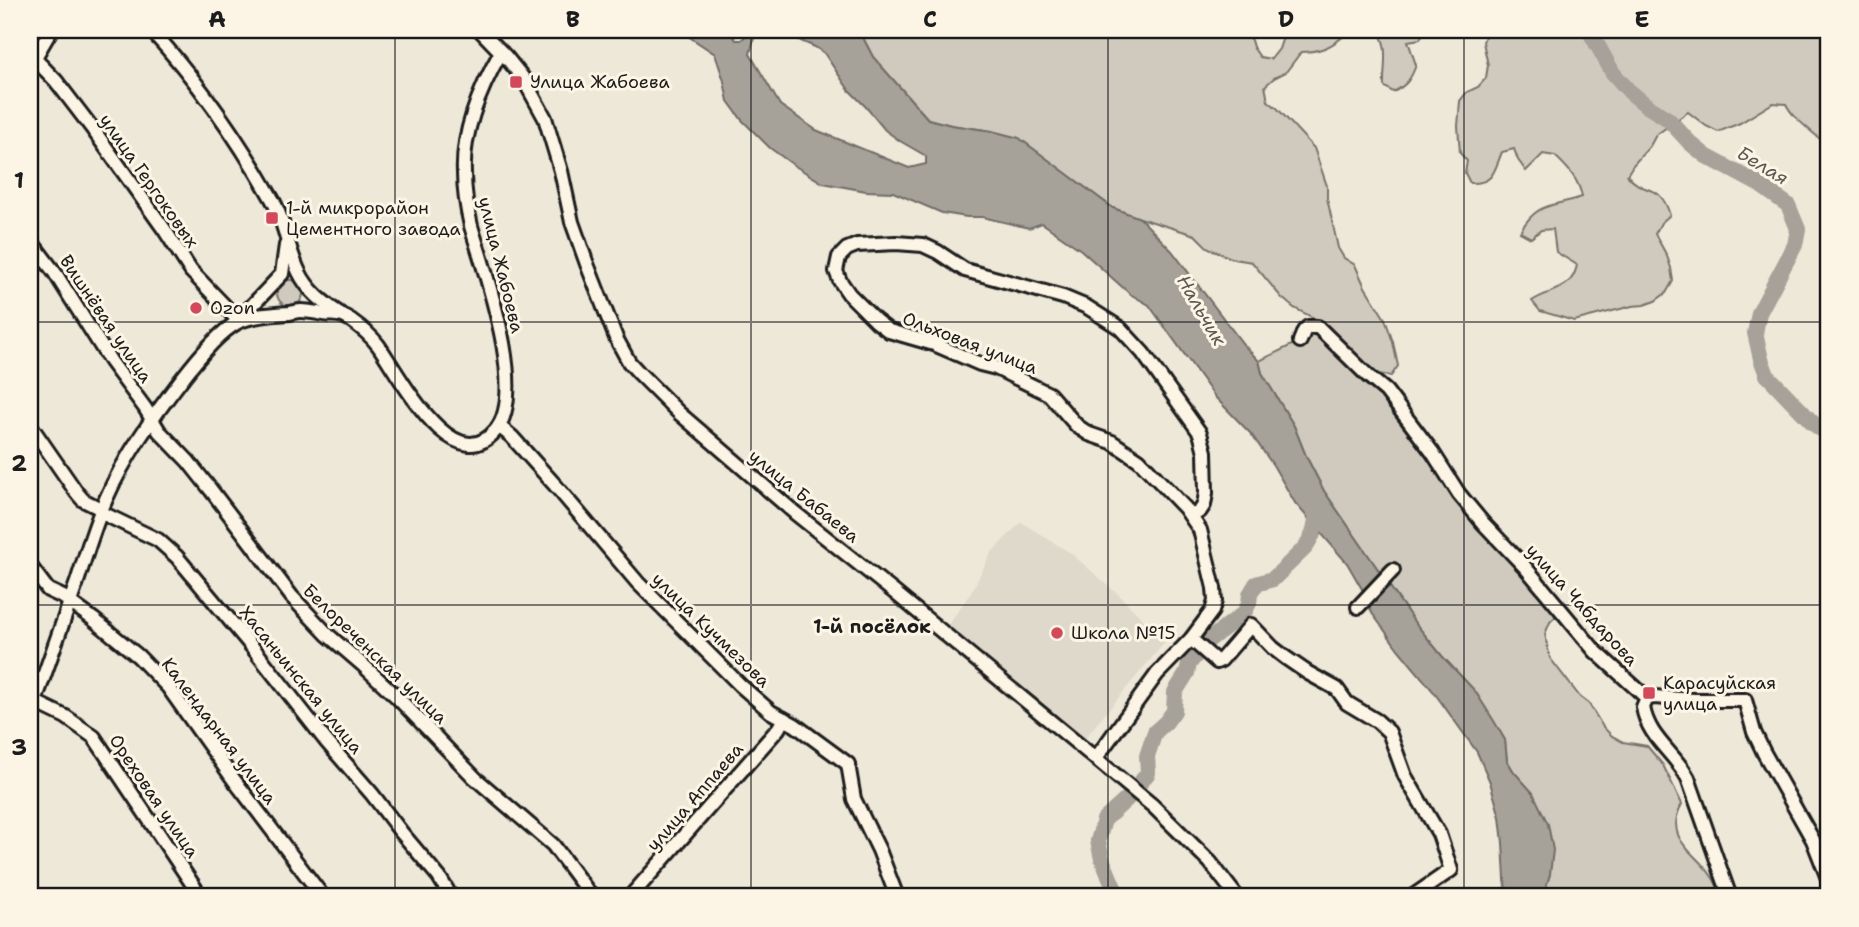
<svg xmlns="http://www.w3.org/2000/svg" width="1859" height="927" font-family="'Shantell Sans',sans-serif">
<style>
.built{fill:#ded9cb}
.green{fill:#cfcabd;stroke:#76736c;stroke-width:2}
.water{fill:#a7a299;stroke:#6f6c67;stroke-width:2}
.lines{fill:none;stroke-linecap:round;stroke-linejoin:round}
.river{stroke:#a7a299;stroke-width:16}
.minor-casing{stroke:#1c1c1c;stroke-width:18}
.minor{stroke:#fcf5e5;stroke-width:12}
.grid{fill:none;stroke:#1c1c1c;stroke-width:2;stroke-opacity:0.55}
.poi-dot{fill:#d1495b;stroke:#fcf5e5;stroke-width:2.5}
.labels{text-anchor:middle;stroke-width:6;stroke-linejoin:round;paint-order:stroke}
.poi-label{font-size:18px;fill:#1c1c1c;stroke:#fcf5e5;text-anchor:start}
.street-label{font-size:18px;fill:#1c1c1c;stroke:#fcf5e5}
.water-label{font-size:19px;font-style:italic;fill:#5b5854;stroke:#fcf5e5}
.neighbourhood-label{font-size:19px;font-weight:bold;fill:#1c1c1c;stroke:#fcf5e5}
.neatline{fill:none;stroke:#1c1c1c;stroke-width:2.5}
.grid-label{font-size:23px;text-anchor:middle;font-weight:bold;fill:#1c1c1c}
</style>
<rect width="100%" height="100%" fill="#eee8d9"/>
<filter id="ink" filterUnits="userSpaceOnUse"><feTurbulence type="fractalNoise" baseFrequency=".0143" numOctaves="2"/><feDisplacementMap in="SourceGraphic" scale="14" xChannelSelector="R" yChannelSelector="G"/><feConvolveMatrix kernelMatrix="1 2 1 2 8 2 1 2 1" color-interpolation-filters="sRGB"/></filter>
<g filter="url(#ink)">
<polygon class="built" points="1021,522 1072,554 1119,595 1165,642 1085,738 948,625 972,591 991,553"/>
<g class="green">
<path d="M 859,30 L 1248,30 L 1253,47 L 1260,57 L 1271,59 L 1279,49 L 1283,37 L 1293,33 L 1306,35 L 1327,30 L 1343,30 L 1345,35 C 1331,47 1319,52 1301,52 L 1286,72 L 1274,78 L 1265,86 L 1268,101 L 1277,108 L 1314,148 L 1327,186 L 1327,198 L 1338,248 L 1344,258 L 1355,265 L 1365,287 L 1385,319 L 1393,342 L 1398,366 L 1391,376 L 1379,374 L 1369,368 L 1318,320 L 1294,308 L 1281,297 L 1252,262 L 1234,259 L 1219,253 L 1207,247 L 1195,235 L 1140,218 L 1113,208 L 1069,176 L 992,131 L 951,125 L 928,119 L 873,57 Z"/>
<path d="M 1375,30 L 1425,30 L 1420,39 L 1408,41 L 1416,65 C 1411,79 1406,86 1393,92 L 1384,86 C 1383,69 1391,41 1375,30 Z"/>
<path d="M 1487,30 L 1829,30 L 1829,139 L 1820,139 C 1808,128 1793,118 1786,104 L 1773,103 L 1740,123 L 1718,132 L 1706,126 L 1688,112 L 1656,135 L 1650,146 L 1633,165 L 1627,175 C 1646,198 1659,180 1670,215 L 1661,223 L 1655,234 L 1667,256 L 1671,268 L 1673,281 L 1666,293 L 1655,301 L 1644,305 L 1632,306 L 1574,321 L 1540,311 L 1532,301 C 1552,288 1572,291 1577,265 L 1556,252 L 1553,229 L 1541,230 L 1531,238 L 1520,232 C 1537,201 1553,207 1582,197 C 1579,180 1568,168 1555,156 L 1543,154 L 1526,171 L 1518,160 L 1514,149 L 1502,152 C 1494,171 1494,184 1470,183 L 1465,173 L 1467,161 L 1460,153 L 1458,126 L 1460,101 L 1467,92 L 1478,87 L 1486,78 L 1488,65 L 1483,42 Z"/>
<circle cx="290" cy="293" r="13"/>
<path d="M 1308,327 L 1331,339 L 1433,453 L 1561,611 L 1550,622 L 1545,634 L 1550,658 L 1580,697 L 1589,704 L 1603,727 L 1612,736 L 1623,742 L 1647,746 L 1663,765 L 1682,804 C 1660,844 1705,855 1717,886 C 1719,890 1719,893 1720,897 L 1543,897 L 1550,874 L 1533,793 L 1514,772 L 1507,760 L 1505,740 L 1475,691 L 1442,656 L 1415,623 L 1324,491 L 1306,456 L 1294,426 L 1262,373 L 1259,361 L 1300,341 Z"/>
</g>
<polygon class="water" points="679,30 729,30 736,40 741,40 749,33 750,30 756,30 750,54 780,105 816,130 909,168 926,164 926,156 900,141 885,130 866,107 849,90 824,53 815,47 801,41 788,32 788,30 800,30 808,34 816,30 859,30 873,57 928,119 951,125 992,131 1019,138 1113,208 1140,218 1172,251 1243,344 1259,361 1262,373 1294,426 1306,456 1324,491 1415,623 1442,656 1475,691 1494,721 1505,740 1507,761 1514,772 1533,793 1548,824 1553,850 1550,874 1543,897 1506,897 1503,843 1500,817 1490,782 1477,752 1433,691 1398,649 1372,613 1362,589 1347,563 1295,503 1273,465 1251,434 1215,397 1149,305 1130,294 1081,250 1042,223 1029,228 982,217 967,217 942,213 893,192 866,191 823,183 795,166 770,148 742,120 728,101 724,81 715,54"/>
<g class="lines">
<g class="river">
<polyline points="1589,30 1613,73 1629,91 1647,106 1668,119 1690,143 1706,156 1760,185 1788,205 1798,229 1795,245 1759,313 1755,333 1761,359 1767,375 1813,423 1829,436"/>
<polyline points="1123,897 1116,892 1102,859 1098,841 1104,820 1127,799 1148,773 1147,756 1155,732 1166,722 1174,711 1175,692 1187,673 1189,664 1205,643 1244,613 1249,603 1250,594 1256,584 1273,579 1305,548 1313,534 1319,506"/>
</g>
<g class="minor-casing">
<g id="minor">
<path d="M 151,30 C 196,79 238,139 271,197 C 285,220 287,248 299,272 C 308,291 324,303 340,314"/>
<polyline points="480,30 506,57 523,78 545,118 561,171 572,222 587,264 616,338 629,362 639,373 679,413 795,513 894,592 1153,806 1210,862 1237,897"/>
<polyline points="34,58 56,81 92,128 164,229 191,271 239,321"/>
<polyline points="30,66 51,30"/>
<polyline points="30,240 55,273 111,362 145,408 159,431 188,461 211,490 292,597 328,635 364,666 396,696 475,778 553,845 592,897"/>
<polyline points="239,321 247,311 282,274 286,245"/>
<polyline points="1300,341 1304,331 1308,327 1318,327 1368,376 1386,391 1433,453 1459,494 1483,523 1525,567 1595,651 1647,698"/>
<polyline points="30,425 77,493 83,500 101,509"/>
<polyline points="499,426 512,437 555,485 638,583 740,685 771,712 795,725 848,764 854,799 879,850 897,897"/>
<polyline points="100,512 158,540 177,557 253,648 326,741 372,794 401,832 439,877 447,890 447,897"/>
<polyline points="30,566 48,590 63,597 93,619 138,656 168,687 234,780 323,897"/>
<polyline points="1358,607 1393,570"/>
<polyline points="1191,639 1217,662 1221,660 1251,625 1273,648 1286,658 1308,673 1337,689 1347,703 1377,721 1389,732 1405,776 1439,834 1451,870 1412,897"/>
<polyline points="1647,698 1654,697 1694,700 1745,700 1754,732 1764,753 1813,840 1829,881"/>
<path d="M 1647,698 L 1643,707 C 1648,738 1674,752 1688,778 L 1730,897"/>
<polyline points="35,702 66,717 94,737 201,897"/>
<path d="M 30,715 C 46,671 61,627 77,582 C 86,555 94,526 106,499 C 125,456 152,418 181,380 C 194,363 219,332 238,322 C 251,315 275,314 290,313 C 294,312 297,311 301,311 C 309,311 317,313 324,314 C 330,315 337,314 342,316 C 344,316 351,320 352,321 C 362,328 371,336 378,345 C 399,374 453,482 496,430 C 528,391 484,270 471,226 C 467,209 464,191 464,173 C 462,132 481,87 501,52"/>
<polyline points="1096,758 1157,674 1191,639 1212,611 1215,601 1214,588 1200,530 1185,508 1139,460 1112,442 1089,434 1077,426 1049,394 996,368 980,364 934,344 889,331 876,321 849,294 840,281 836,271 839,257 847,249 857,245 896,243 923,245 938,252 965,270 1063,297 1087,307 1120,328 1143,353 1200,433 1205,452 1206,493 1204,505 1200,511 1192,516"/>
<polyline points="630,897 778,729 784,719"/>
</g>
</g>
<use href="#minor" class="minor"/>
</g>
</g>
<path class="grid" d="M 395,30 L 395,897M 751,30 L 751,897M 1108,30 L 1108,897M 1464,30 L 1464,897M 30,322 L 1829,322M 30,605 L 1829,605"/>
<g class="poi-dot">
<rect x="509" y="75" width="14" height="14" rx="3.5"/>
<rect x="265" y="211" width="14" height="14" rx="3.5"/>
<circle cx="196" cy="308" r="7"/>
<circle cx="1057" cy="633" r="7"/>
<rect x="1642" y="686" width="14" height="14" rx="3.5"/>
</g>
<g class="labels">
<g class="poi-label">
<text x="530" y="88">Улица Жабоева</text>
<text x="286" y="214">1-й микрорайон<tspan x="286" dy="21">Цементного завода</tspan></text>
<text x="210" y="314">Ozon</text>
<text x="1071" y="639">Школа №15</text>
<text x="1663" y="689">Карасуйская<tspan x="1663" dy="21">улица</tspan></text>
</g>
<g class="street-label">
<text transform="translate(149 181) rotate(55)" y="6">улица Гергоковых</text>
<text transform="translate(501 265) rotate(76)" y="6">улица Жабоева</text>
<text transform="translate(106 319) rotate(56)" y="6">Вишнёвая улица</text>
<text transform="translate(970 343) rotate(21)" y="6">Ольховая улица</text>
<text transform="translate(804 496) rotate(39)" y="6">улица Бабаева</text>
<text transform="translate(1582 605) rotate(48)" y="6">улица Чабдарова</text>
<text transform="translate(711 630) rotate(44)" y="6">улица Кучмезова</text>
<text transform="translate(375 654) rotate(44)" y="6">Белореченская улица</text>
<text transform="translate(301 680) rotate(51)" y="6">Хасаньинская улица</text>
<text transform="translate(219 731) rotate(53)" y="6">Календарная улица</text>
<text transform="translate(154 796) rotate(56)" y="6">Ореховая улица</text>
<text transform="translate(695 797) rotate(-49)" y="6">улица Аппаева</text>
</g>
<g class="water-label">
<text transform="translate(1763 165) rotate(31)" y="7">Белая</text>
<text transform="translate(1202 310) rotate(60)" y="7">Нальчик</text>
</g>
<g class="neighbourhood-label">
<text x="872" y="633">1-й посёлок</text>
</g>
</g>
<rect width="1859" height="927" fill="none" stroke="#fcf5e5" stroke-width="77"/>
<rect x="38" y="38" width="1782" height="850" class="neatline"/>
<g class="grid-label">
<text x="217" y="27">A</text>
<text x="573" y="27">B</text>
<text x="930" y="27">C</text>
<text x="1286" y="27">D</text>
<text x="1642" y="27">E</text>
<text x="19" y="188">1</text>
<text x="19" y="471">2</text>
<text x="19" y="755">3</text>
</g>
</svg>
